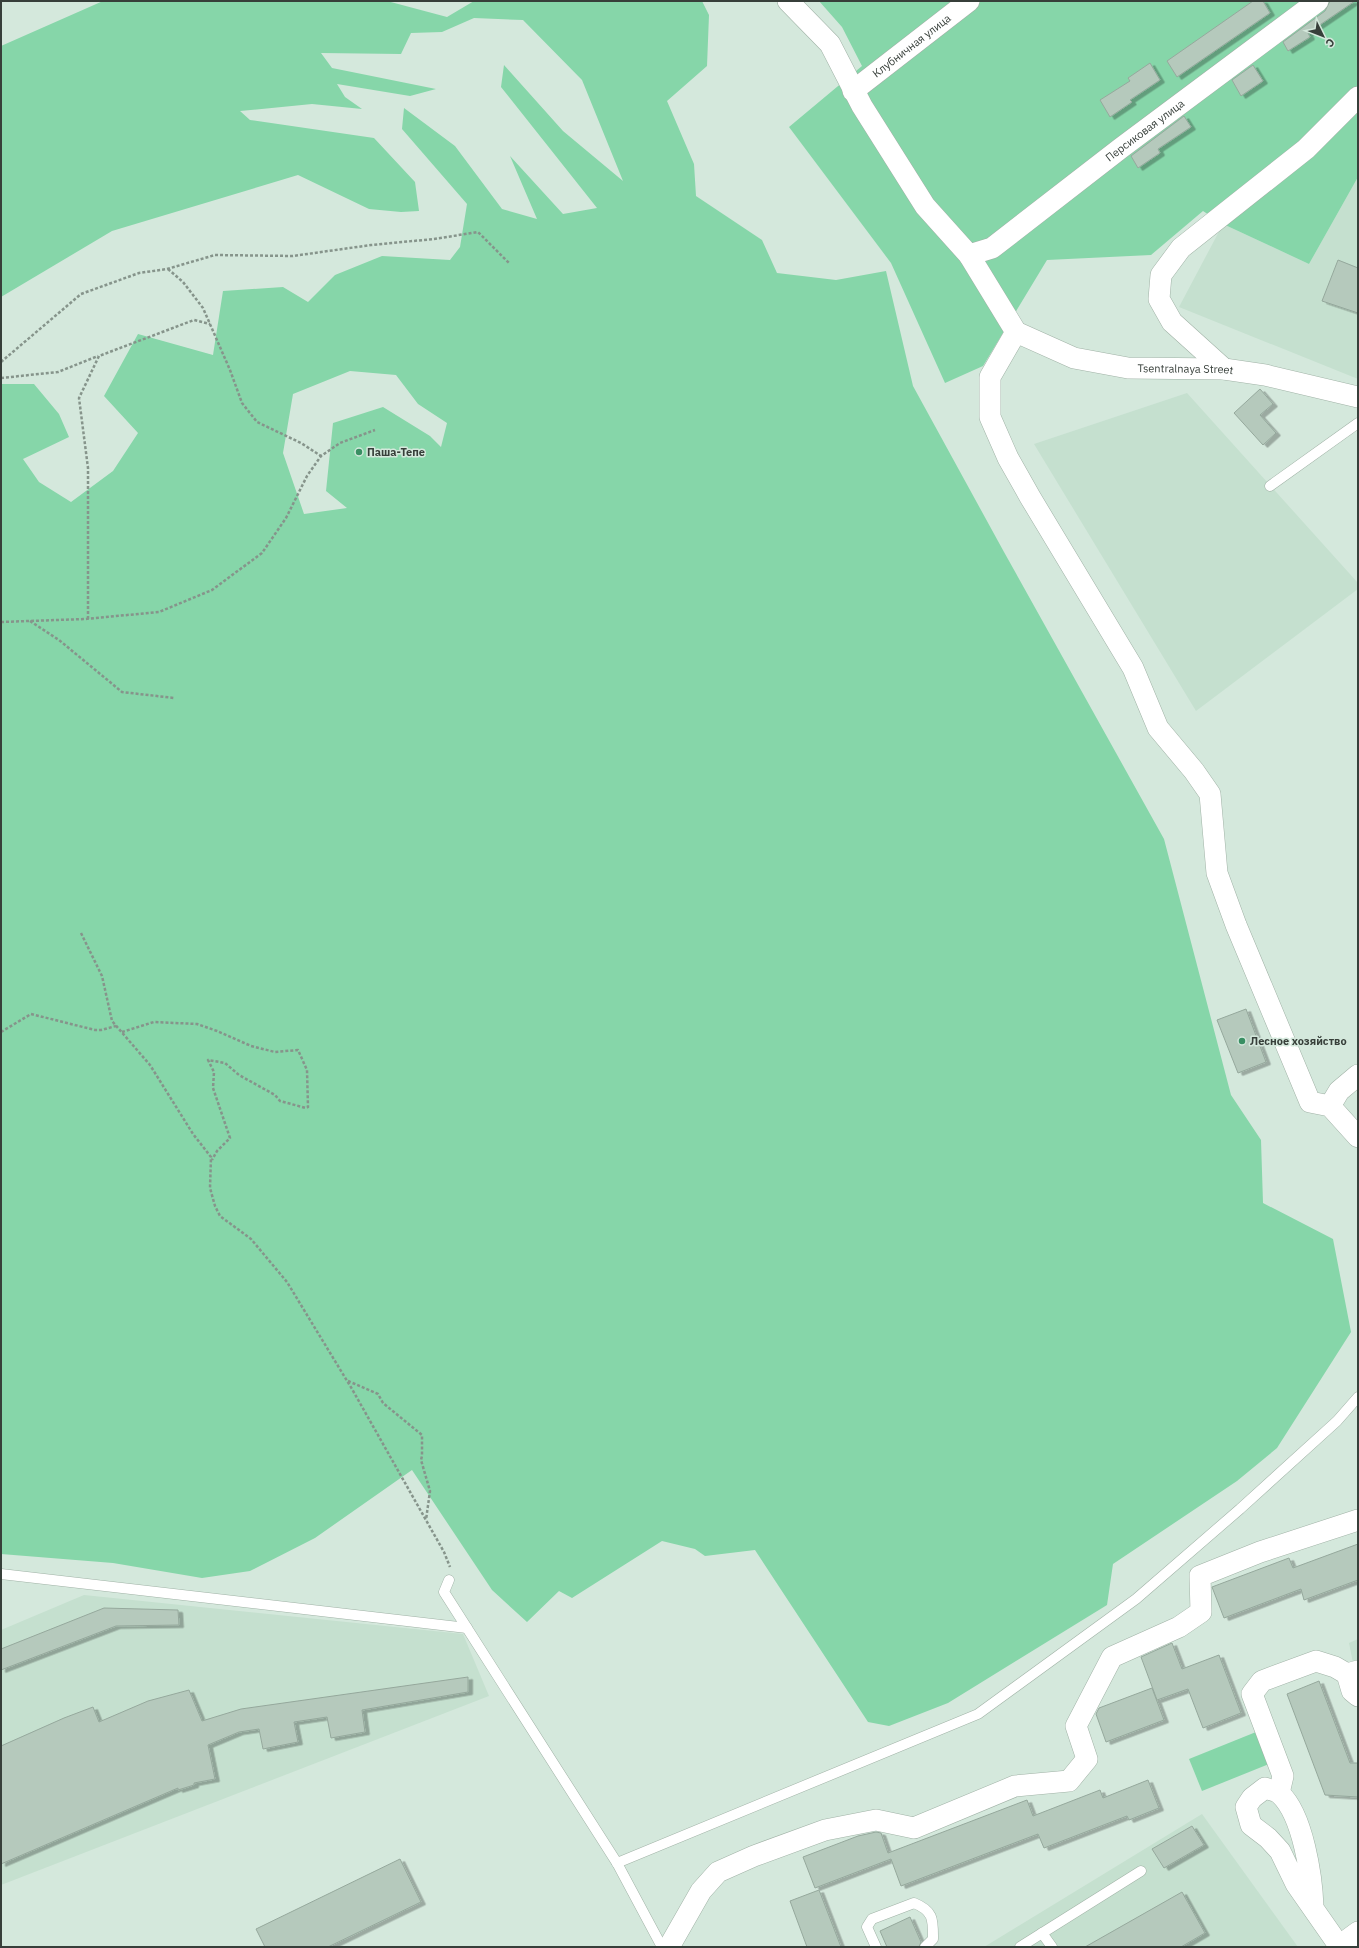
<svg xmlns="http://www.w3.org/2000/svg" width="1359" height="1948" font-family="'IBM Plex Sans',sans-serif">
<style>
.built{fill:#c5e0cf}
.green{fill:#86d6a9;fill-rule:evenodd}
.building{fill:#b5c9bc;stroke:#95a89c;filter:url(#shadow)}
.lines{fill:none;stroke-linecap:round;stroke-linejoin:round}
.service-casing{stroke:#a0b2a6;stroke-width:11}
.minor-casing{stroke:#a0b2a6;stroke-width:22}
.path{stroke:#86948b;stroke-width:2.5;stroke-dasharray:3 2;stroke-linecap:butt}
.service{stroke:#fff;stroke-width:10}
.minor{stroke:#fff;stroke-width:21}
.poi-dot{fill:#398f63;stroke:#d4e8dc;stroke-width:1.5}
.labels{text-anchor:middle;stroke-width:3;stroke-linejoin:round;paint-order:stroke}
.street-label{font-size:11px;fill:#373f3a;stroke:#d4e8dc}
.poi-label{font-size:11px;font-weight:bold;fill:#373f3a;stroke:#d4e8dc;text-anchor:start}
</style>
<defs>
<filter id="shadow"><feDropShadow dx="4.5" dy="2.5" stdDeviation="0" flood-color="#0004"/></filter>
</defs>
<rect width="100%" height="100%" fill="#d4e8dc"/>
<g class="built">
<polygon points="1358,177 1358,379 1179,307 1223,224 1309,264"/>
<polygon points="1187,393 1358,583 1358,589 1196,711 1034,444"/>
<polygon points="84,1595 463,1634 489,1696 1,1885 1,1630"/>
<polygon points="1358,1639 1358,1666 1354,1668 1349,1643"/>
<polygon points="1202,1814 1298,1947 984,1947"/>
</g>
<g class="green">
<path d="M 103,1 L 387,1 L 447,17 L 474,1 L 702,1 L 709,15 L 707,66 L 667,101 L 694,164 L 696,196 L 762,240 L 777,273 L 836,280 L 886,271 L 913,386 L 1004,552 L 1164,839 L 1231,1095 L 1261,1140 L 1263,1203 L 1333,1239 L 1351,1332 L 1277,1448 L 1237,1481 L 1113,1564 L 1107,1605 L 948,1703 L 889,1726 L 868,1722 L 755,1550 L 705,1556 L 695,1549 L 662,1541 L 572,1598 L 559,1591 L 527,1622 L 492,1590 L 412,1470 L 315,1538 L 250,1571 L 202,1578 L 113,1563 L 1,1554 L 1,384 L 34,384 L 59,414 L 69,437 L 23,459 L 39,482 L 71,502 L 113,471 L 138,433 L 104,396 L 138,334 L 213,355 L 223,291 L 283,287 L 308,302 L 335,275 L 382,256 L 450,260 L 460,247 L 467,204 L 402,129 L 404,108 L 455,146 L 502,209 L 537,219 L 510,156 L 563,214 L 597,208 L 501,87 L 504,65 L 563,131 L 623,181 L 582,80 L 523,20 L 474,18 L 442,32 L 411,33 L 401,54 L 321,53 L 332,68 L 436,89 L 410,96 L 337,84 L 345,97 L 362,109 L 312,104 L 240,111 L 250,120 L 374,138 L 415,182 L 419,211 L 401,212 L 369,209 L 298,175 L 112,231 L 1,297 L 1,46 ZM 350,371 L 396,375 L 418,404 L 447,423 L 441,447 L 430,436 L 383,407 L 333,423 L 326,491 L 347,508 L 304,514 L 283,453 L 293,394 Z"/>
<polygon points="819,1 1358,1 1358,177 1309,264 1223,224 1203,211 1151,255 1047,260 983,366 945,383 891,263 789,127 862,66 842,27"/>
<polygon points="1256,1732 1269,1764 1202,1791 1189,1759"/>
</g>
<g class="building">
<polygon points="1253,1 1263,1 1270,13 1177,77 1167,61"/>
<polygon points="1330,1 1355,1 1308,33 1310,37 1288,51 1283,42 1325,11"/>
<polygon points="1150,63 1160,80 1130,100 1132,102 1110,117 1100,100 1130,81 1128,78"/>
<polygon points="1253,65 1263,81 1241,96 1232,80"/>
<polygon points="1184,116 1191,127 1158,149 1160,153 1138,168 1131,156"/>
<polygon points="1338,260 1358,268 1358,313 1322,301"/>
<polygon points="1260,389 1273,404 1260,415 1276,433 1263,445 1234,413"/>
<polygon points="1246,1009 1266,1062 1238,1073 1217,1020"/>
<polygon points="1358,1544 1358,1580 1304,1600 1301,1589 1224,1618 1212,1587 1289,1558 1293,1568"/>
<polygon points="104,1608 178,1610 179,1625 116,1626 1,1670 1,1649"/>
<polygon points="1172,1643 1182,1669 1219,1655 1241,1713 1203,1728 1188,1689 1157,1700 1141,1657"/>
<polygon points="468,1677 468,1692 362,1710 365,1732 331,1738 327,1717 294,1722 298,1742 263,1749 259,1729 239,1732 208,1745 215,1779 194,1783 194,1785 178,1790 178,1788 1,1864 1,1746 64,1718 93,1707 99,1722 148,1701 189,1690 202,1721 241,1709"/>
<polygon points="1319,1681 1350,1763 1358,1763 1358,1797 1325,1795 1287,1694"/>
<polygon points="1152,1688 1164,1720 1106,1742 1096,1714 1099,1708"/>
<polygon points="1148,1780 1159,1808 1129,1820 1127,1816 1044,1848 1038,1834 901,1886 891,1859 815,1888 803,1857 858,1836 876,1832 881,1833 888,1853 1027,1800 1033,1816 1100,1790 1103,1798"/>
<polygon points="1192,1826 1204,1845 1164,1868 1152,1849"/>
<polygon points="400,1859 421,1902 328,1947 265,1947 256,1929"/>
<polygon points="819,1890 841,1947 807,1947 790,1901"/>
<polygon points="1182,1892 1205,1933 1181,1947 1085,1947"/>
<polygon points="910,1917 921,1942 919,1947 887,1947 880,1931"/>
</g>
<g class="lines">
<g class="service-casing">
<g id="service">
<polyline points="1270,486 1358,423"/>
<polyline points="1,1574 467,1628"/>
<polyline points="449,1580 444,1592 617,1863 662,1947"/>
<polyline points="617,1863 978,1714 1136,1599 1240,1509 1337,1421 1358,1397"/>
<polyline points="1042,1933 1052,1947"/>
<path d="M 876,1947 L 867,1927 L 872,1919 L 914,1903 C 934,1911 933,1920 933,1939 L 925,1947"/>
<polyline points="1020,1947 1141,1871"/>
</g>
</g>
<g class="minor-casing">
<g id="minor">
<polyline points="788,1 830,44 862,106 925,206 969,255 1016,332"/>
<path id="s1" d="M 853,91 L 969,1"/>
<path id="s2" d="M 969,255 L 992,248 L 1121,148 L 1318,1"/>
<polyline points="1016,332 990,377 990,417 1008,458 1030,497 1133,668 1158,728 1194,771 1210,794 1217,873 1236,925 1310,1102 1330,1106 1358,1137"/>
<path id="s3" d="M 1016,332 L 1074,358 L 1128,368 L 1224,369 L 1265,375 L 1358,397"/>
<polyline points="1224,369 1172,322 1159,299 1161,275 1181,248 1306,149 1358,97"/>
<polyline points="1330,1106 1339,1091 1358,1075"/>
<polyline points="1358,1671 1347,1674 1352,1691 1358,1696"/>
<polyline points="1279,1793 1283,1776 1252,1694 1262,1681 1316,1661 1335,1667 1347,1674"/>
<path d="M 1313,1907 C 1312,1877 1303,1815 1280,1794 C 1277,1791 1270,1790 1265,1788 L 1252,1798 L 1246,1807 L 1251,1825 L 1268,1838 L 1280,1851 L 1296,1884 L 1340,1947"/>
<polyline points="669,1947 701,1891 718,1872 754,1856 825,1830 876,1820 914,1828 1015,1786 1069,1781 1087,1759 1076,1726 1112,1657 1179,1627 1201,1612 1200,1576 1260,1552 1358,1520"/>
<polyline points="1343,1947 1343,1943 1358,1932"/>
</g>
</g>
<g class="path">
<polyline points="168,269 183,282 203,308 230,370 242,403 257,422 301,443 321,456"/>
<polyline points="1,362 81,294 139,273 167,269 215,255 293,256 371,245 434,239 478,232 510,264"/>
<polyline points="1,378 58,372 98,356"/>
<polyline points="88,619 88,468 79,398 99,356 194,320 210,324"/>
<polyline points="30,621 59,640 122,692 174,698"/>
<polyline points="1,622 85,619 159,612 212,590 262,553 286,518 307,476 321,456 340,443 375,430"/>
<polyline points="81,933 102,976 112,1021 150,1065 193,1134 211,1157 210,1188 215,1206 220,1216 251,1239 287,1282 352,1389 444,1552 450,1567"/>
<polyline points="1,1032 31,1014 95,1030 101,1030 116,1026"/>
<polyline points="122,1032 154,1022 197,1024 217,1031 251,1046 275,1052 298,1050 307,1070 308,1107 306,1108 280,1101 275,1095 239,1075 225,1063 208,1060 214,1072 213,1088 230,1138 217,1151 212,1160"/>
<polyline points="348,1381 378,1394 383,1403 422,1435 422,1456 421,1460 430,1491 426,1520"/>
</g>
<use href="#service" class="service"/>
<use href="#minor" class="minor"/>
</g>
<g class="poi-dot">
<circle cx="359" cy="452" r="4"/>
<circle cx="1242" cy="1041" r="4"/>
</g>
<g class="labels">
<g class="street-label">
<text dy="4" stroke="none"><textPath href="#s1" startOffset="74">Клубничная улица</textPath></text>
<text dy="4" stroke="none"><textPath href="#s2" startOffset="217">Персиковая улица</textPath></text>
<text dy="4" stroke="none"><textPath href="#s3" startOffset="176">Tsentralnaya Street</textPath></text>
</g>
<g class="poi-label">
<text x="367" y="456">Паша-Тепе</text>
<text x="1250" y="1045">Лесное хозяйство</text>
</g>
</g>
<rect width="1359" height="1948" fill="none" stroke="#373f3a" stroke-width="4"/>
<g transform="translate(1323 36) rotate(133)" stroke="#d4e8dc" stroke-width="3" paint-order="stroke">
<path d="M0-3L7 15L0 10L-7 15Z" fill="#373f3a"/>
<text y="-6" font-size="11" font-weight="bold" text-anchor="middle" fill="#373f3a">С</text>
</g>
</svg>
